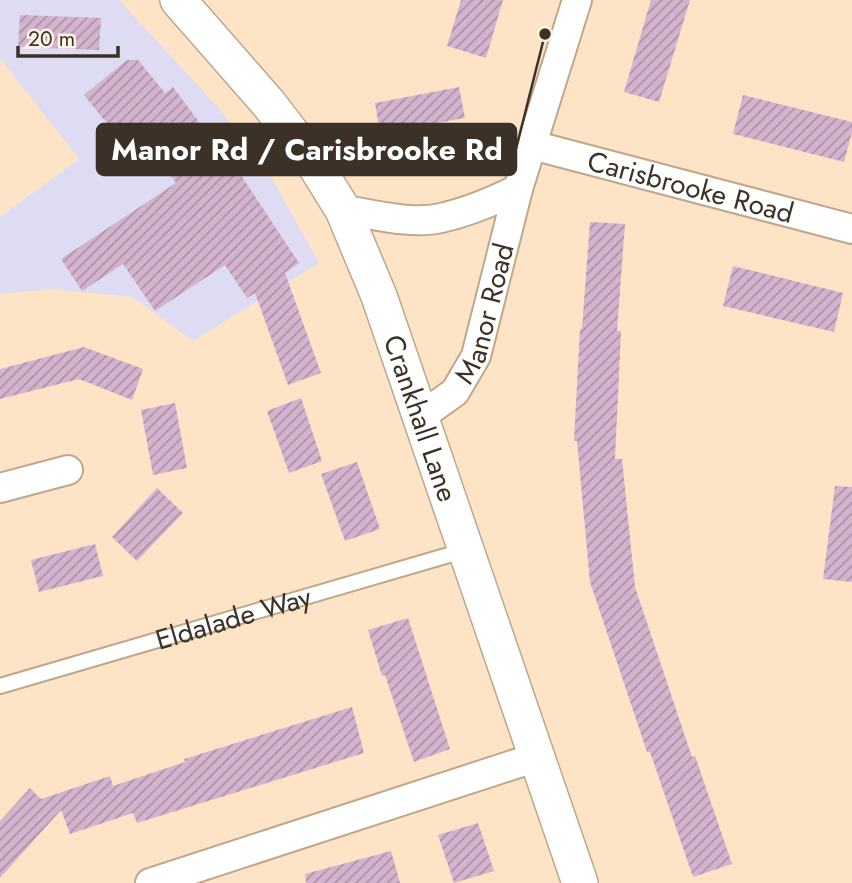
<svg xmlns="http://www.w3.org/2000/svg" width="852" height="883" font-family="Jost,sans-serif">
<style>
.commercial{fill:#dedcf2}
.building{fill:url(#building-hatch)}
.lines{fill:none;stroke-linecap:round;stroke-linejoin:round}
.service-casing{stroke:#bfa78c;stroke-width:18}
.minor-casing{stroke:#bfa78c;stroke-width:32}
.tertiary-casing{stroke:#bfa78c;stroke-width:38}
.service{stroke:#fff;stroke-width:14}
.minor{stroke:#fff;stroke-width:28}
.tertiary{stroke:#fff;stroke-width:35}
.labels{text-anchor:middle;stroke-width:5;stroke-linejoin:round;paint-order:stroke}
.street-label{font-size:28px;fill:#3b3126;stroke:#fef4e8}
.leader{fill:none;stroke:#3b3126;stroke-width:2.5}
.callout-dot{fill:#3b3126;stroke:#fef4e8;stroke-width:2.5}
.callout{fill:#3b3126;stroke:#3b3126;stroke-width:2.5}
.callout-label{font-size:30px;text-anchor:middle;font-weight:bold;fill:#fff}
</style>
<defs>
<pattern id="building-hatch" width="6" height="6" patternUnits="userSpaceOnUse" patternTransform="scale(1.75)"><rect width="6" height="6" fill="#d3b3ce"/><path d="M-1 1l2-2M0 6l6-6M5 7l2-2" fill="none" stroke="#ac92a7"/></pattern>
</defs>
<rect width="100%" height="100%" fill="#fee4c7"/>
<polygon class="commercial" points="0,0 119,0 216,105 269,173 319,263 193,341 132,297 52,289 0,294 0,217 79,159 0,58"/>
<g class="building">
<polygon points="461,0 503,0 486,58 447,46"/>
<polygon points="651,0 690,0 659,102 624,92"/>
<polygon points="20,15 101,18 99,50 18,47"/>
<polygon points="127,60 138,60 165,93 173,87 222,153 225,151 299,263 285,273 321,373 288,385 255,293 247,298 225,265 155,311 123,264 82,291 61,259 176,183 139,131 122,142 84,95"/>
<polygon points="459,87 465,118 380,133 375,103"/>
<polygon points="743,95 852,122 852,132 844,162 733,134"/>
<polygon points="590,222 625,224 617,331 621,331 615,459 622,459 635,587 692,757 695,756 732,864 693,877 650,752 647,752 590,582 577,441 574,441 580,329 582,329"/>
<polygon points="733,266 843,293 834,332 723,306"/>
<polygon points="84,347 143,369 132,400 79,379 0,399 0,369"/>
<polygon points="301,398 322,461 289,473 267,411"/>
<polygon points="175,403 187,468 153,475 141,410"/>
<polygon points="357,462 380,529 345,541 321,474"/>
<polygon points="835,486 852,487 852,582 823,579"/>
<polygon points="157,488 183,513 137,561 112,537"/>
<polygon points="95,544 103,576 39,592 31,560"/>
<polygon points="408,618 450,749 414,762 385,675 382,676 368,630"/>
<polygon points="352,707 364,753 137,823 133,813 70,834 61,810 0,878 0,821 30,788 41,799 110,776 113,786 185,762 184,759"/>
<polygon points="478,823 494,871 454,883 438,835"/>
<polygon points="391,851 400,883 306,883 305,874"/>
</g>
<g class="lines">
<g class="service-casing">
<g id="service">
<path id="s1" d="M 0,686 L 466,550"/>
</g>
</g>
<g class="minor-casing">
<g id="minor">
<path id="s2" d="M 532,145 L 852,229"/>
<path d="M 343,210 C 374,214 410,225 441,218 C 468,212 494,201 518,189"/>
<path id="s3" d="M 420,417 L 455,392 L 476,356 L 518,189 L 577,0"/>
<polyline points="0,488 68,470"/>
<polyline points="150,883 537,757"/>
</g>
</g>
<g class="tertiary-casing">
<g id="tertiary">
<path id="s4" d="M 178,0 L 269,104 L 312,160 L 343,210 L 379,296 L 580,883"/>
</g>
</g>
<use href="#service" class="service"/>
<use href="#minor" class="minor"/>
<use href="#tertiary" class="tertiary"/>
</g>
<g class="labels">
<g class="street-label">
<text dy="10" stroke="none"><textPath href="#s2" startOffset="164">Carisbrooke Road</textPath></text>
<text dy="10" stroke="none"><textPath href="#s3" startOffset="128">Manor Road</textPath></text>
<text dy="10" stroke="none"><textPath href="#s4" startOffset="490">Crankhall Lane</textPath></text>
<text dy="10" stroke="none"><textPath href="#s1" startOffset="243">Eldalade Way</textPath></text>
</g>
</g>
<path class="leader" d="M545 34L516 149"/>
<circle class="callout-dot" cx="545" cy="34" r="7"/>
<rect class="callout" x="97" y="124" width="419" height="51" rx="7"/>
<g class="callout-label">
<text x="307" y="160">Manor Rd / Carisbrooke Rd</text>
</g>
<path d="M18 46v10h100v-10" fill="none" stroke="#3b3126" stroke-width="3.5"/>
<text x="28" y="46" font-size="21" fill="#3b3126" stroke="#fef4e8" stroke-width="5" paint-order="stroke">20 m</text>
</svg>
